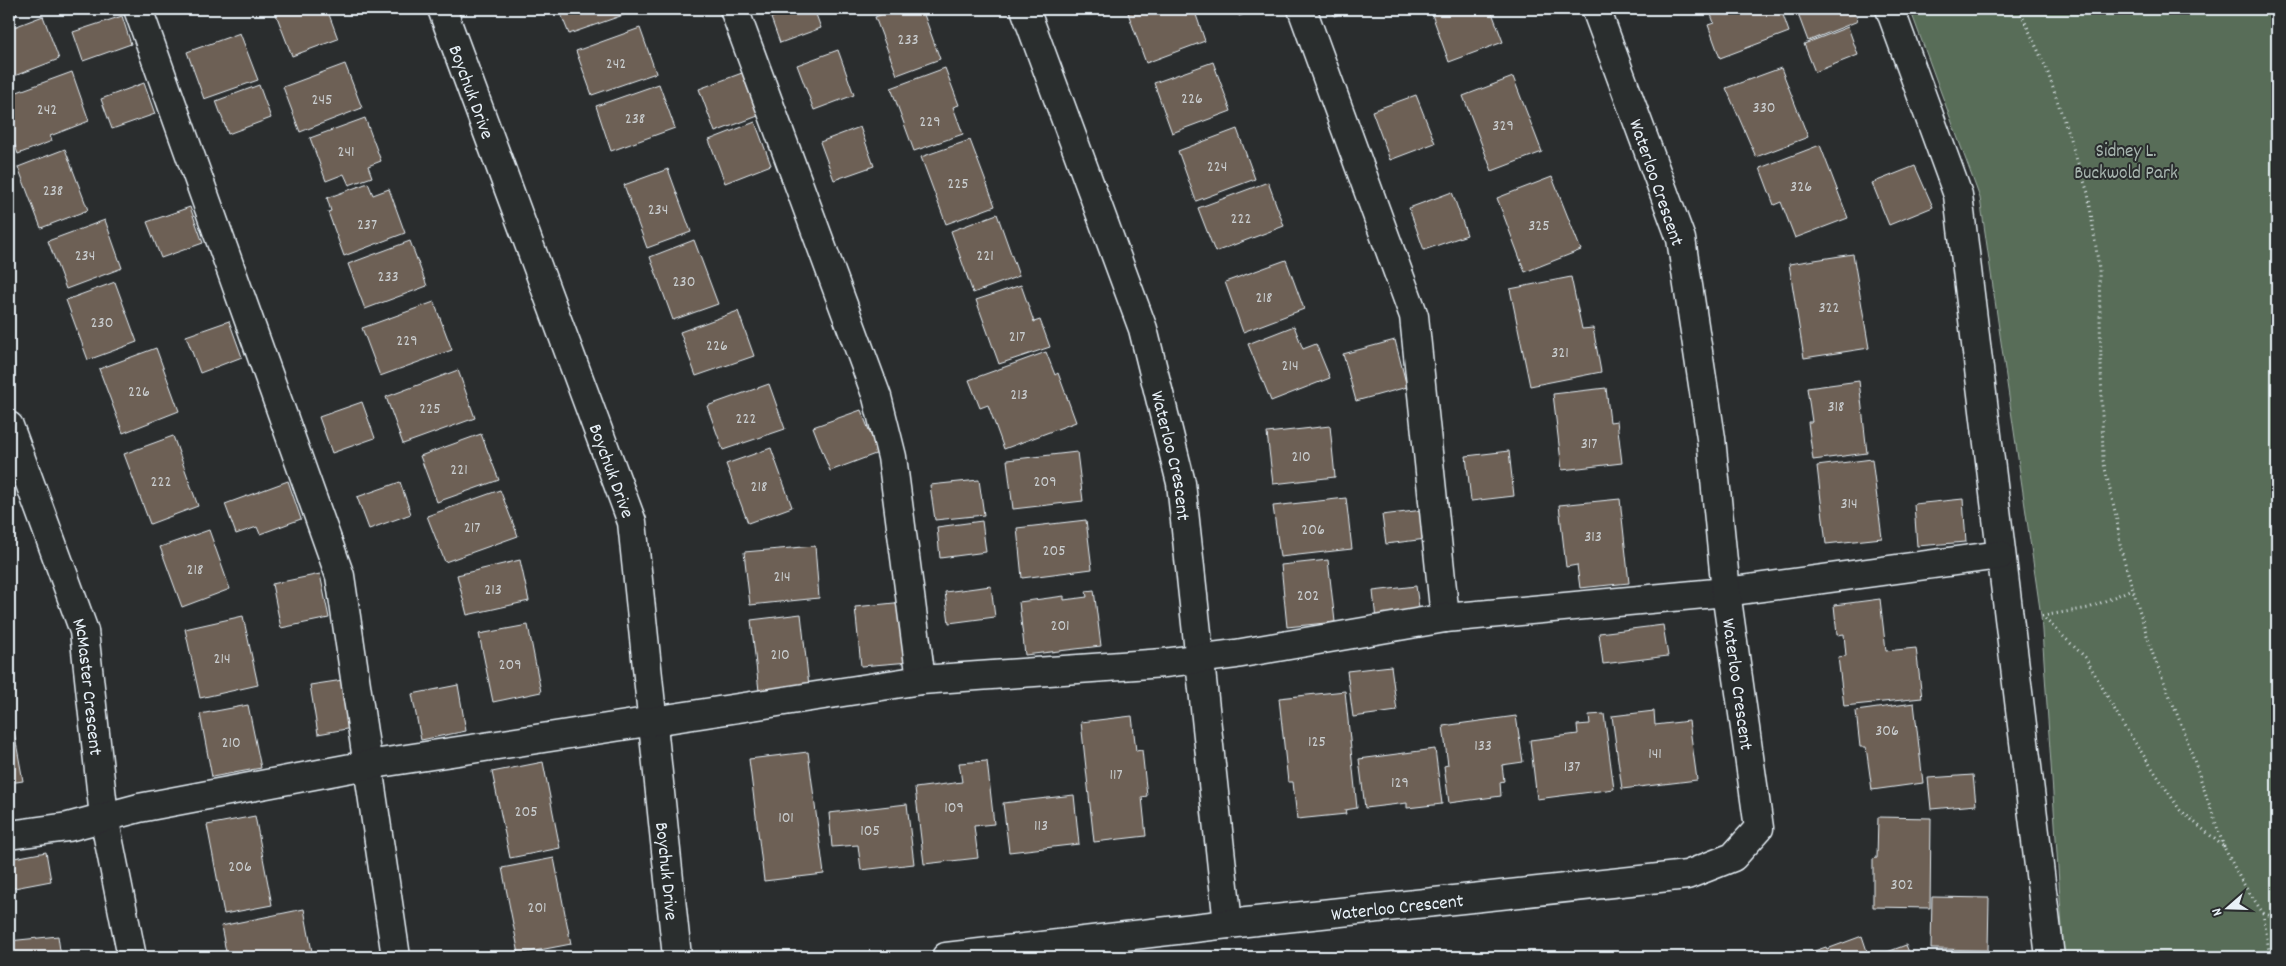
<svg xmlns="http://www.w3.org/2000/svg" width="2286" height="966" font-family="Dekko,sans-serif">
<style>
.green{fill:#596d58;stroke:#a0afa8}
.building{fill:#6d6054;stroke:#e8f1f8}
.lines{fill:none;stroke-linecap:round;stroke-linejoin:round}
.minor-casing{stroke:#e8f1f8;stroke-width:31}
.path{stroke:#e8f1f8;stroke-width:3;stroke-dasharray:1 4;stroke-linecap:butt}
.minor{stroke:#2a2d2e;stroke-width:28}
.labels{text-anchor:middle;stroke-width:4;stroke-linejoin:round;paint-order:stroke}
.number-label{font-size:16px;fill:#c9cdcf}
.street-label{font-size:19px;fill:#e8f1f8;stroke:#2a2d2e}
.park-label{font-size:19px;fill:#a8b6b0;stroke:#2a2d2e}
</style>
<rect width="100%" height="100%" fill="#2a2d2e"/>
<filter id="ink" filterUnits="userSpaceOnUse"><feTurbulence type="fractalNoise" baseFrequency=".02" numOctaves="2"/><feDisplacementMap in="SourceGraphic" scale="10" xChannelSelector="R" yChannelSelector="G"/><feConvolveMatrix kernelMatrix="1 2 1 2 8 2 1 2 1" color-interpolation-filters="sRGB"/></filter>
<g filter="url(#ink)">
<polygon class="green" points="1910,9 2277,9 2277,957 2064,957 2041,616 1980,198"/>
<g class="building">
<polygon points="9,9 14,9 17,15 9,18"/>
<polygon points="274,9 327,9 338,39 292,56"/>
<polygon points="559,9 631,9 632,12 569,34"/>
<polygon points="797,9 814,9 821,28 780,43 771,18"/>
<polygon points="896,9 922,9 940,59 897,75 875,17"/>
<polygon points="1140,9 1194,9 1205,41 1146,63 1128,13"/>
<polygon points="1236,9 1259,9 1239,16"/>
<polygon points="1331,9 1353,9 1334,16"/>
<polygon points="1430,9 1491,10 1503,42 1449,62"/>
<polygon points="1709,9 1781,9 1789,32 1720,58 1708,25 1714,23"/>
<polygon points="1796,9 1853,9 1858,21 1808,41"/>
<polygon points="43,16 59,59 9,78 9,29"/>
<polygon points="122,16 131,44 83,61 73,32"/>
<polygon points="1848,27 1858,55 1815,72 1804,44"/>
<polygon points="640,28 656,73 592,95 576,51"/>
<polygon points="240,33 258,80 204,99 187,52"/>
<polygon points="838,50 854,95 814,110 797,65"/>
<polygon points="1213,62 1231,111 1172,133 1154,83"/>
<polygon points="345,64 362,108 300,132 283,87"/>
<polygon points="945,68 959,105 953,107 963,134 914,151 891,88"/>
<polygon points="1781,68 1808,137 1756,157 1726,88"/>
<polygon points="72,72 89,121 50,136 52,141 18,154 9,129 9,95"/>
<polygon points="742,73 758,116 715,132 699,89"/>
<polygon points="1513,77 1542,152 1492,171 1463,96"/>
<polygon points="144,83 155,114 112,129 101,99"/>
<polygon points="659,84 675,128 611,151 596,106"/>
<polygon points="259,85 271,118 228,134 216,101"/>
<polygon points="1416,95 1435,143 1390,160 1372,111"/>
<polygon points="365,118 381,161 368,166 372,177 349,185 344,174 326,181 310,138"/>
<polygon points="755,122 771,165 725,183 709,140"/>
<polygon points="860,127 874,166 834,180 820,142"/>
<polygon points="1237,129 1255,179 1196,201 1178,151"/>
<polygon points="970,140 995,206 946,224 921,157"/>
<polygon points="1820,145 1848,218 1795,238 1781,202 1774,205 1760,168"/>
<polygon points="65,149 88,210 41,228 18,167"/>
<polygon points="1915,166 1933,207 1889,225 1872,183"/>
<polygon points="668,169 691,232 647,248 624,185"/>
<polygon points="1552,177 1581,250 1525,272 1497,198"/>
<polygon points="1268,182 1284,226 1215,252 1198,208"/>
<polygon points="368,183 373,195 389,189 405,233 344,256 328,212 331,211 327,198"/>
<polygon points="1452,192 1467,235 1424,250 1409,208"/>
<polygon points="190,207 203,243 161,258 147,222"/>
<polygon points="997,214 1019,276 973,293 951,231"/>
<polygon points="105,220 122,268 66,289 48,241"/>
<polygon points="694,240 718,304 673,320 650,257"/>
<polygon points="410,241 427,286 365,309 348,264"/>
<polygon points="1853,254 1869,348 1804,358 1789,264"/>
<polygon points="1286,260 1304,309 1243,332 1225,282"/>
<polygon points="1571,277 1582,329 1593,328 1601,372 1530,386 1510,289"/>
<polygon points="115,282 137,342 88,360 66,300"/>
<polygon points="1021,285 1034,322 1040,320 1050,347 999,364 976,300"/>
<polygon points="434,302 452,350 380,376 362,328"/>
<polygon points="738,311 754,356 696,376 680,332"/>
<polygon points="229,321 242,357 200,373 186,336"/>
<polygon points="1294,326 1303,349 1316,344 1330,378 1271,401 1248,344"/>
<polygon points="1395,340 1407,387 1356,401 1343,354"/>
<polygon points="156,348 179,411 123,433 99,369"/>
<polygon points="1046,352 1055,375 1058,373 1076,422 1004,449 988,405 980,408 969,380"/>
<polygon points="458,370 475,418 403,444 386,397"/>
<polygon points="1859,381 1867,453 1813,460 1808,422 1812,422 1807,388"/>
<polygon points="769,384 785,429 723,450 707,406"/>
<polygon points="1606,388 1610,422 1617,421 1622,463 1562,470 1553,394"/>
<polygon points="362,402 375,438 332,453 319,417"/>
<polygon points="861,410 878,453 830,471 813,427"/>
<polygon points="1330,426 1335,477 1273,484 1267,433"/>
<polygon points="481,434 499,480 437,502 420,456"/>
<polygon points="173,436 198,506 150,524 124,454"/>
<polygon points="771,448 792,507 748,523 726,464"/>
<polygon points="1509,451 1514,496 1471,501 1466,456"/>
<polygon points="1077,452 1083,501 1013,509 1007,460"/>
<polygon points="1872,459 1882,538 1826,544 1817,466"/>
<polygon points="979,480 984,515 935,520 930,485"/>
<polygon points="288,481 301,519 260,534 257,527 236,534 225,504"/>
<polygon points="400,482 411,514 369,529 357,497"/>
<polygon points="500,490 518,536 445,562 427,516"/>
<polygon points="1346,498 1352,549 1280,557 1273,506"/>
<polygon points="1620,499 1629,583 1580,588 1577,565 1566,567 1559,505"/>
<polygon points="1963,499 1966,542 1917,546 1914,504"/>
<polygon points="1423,510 1426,539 1386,544 1382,515"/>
<polygon points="1086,520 1092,569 1022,578 1017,528"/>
<polygon points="982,521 986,552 940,558 937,527"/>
<polygon points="209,530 230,589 182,607 160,547"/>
<polygon points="815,546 819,598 750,605 744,552"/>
<polygon points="520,560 529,601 467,615 457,575"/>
<polygon points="1328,560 1335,622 1287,627 1281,565"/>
<polygon points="320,574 329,618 281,628 272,584"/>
<polygon points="991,586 995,617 949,623 945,592"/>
<polygon points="1416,586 1420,615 1376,620 1373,591"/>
<polygon points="1094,590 1101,646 1025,655 1019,602 1064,596 1064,600 1087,597 1086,591"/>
<polygon points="1880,599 1886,651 1916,648 1922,698 1844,706 1838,657 1846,656 1844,634 1837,635 1834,605"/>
<polygon points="904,602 910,662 861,666 855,607"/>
<polygon points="801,614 809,686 759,691 751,620"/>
<polygon points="243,616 258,685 200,698 185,629"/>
<polygon points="528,625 541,692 493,702 479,634"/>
<polygon points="1663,625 1668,656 1603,664 1599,633"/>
<polygon points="1391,666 1397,711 1353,717 1347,671"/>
<polygon points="343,680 352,728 318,734 310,685"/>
<polygon points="458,685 466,731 421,740 412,694"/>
<polygon points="1345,691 1357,808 1345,810 1346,814 1297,819 1293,782 1288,782 1279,698"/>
<polygon points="1914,703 1923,783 1872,790 1866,747 1860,747 1856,711"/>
<polygon points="248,705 261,768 212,777 200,714"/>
<polygon points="1654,711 1655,725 1689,721 1697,780 1622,789 1612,716"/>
<polygon points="1604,714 1614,789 1537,799 1530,740 1578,734 1577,725 1590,724 1589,715"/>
<polygon points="1132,716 1136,751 1142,750 1147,796 1142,797 1146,836 1094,842 1081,722"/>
<polygon points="1516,716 1523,762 1502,765 1504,781 1500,782 1501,796 1449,803 1444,766 1448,765 1443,726"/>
<polygon points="13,726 23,781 9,783 9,727"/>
<polygon points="1435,749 1442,804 1407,808 1407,803 1365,808 1359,759"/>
<polygon points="808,752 824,874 764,881 749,759"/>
<polygon points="987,761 994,824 974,826 978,858 924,864 915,788 962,782 959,763"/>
<polygon points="543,762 560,848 510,858 492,772"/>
<polygon points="1973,775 1976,805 1931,809 1928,778"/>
<polygon points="1074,795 1079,844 1009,852 1003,803"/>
<polygon points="907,804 914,864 861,870 858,845 832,847 829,813"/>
<polygon points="255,816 272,905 224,914 207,825"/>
<polygon points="1878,817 1931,818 1930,908 1873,907 1873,859 1877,858"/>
<polygon points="46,852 51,881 9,889 9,859"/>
<polygon points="554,858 571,944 519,954 502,868"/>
<polygon points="1932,897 1989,898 1988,950 1931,949"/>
<polygon points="304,909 313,957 227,957 221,926"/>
<polygon points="58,936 61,957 9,957 9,941"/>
<polygon points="1862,936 1869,957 1797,957 1826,947 1827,949"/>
<polygon points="1906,945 1911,957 1874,957"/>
</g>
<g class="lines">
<g class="minor-casing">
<g id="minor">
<polyline points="138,9 340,576 396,957"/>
<path id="s1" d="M 442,9 L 632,522 L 677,957"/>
<polyline points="734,9 877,397 892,457 921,680"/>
<path id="s2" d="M 1025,9 L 1143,329 L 1181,483 L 1228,924"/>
<polyline points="1302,9 1414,316 1445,618"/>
<polyline points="1890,9 1958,195 2050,957"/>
<path id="s3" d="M 9,426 L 84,631 L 104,817 L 132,957"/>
<polyline points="9,835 68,827 139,808 367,765 921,680 1164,663 1236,654 1445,618 1726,592 2000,555"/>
<path id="s4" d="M 946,957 L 1228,924 L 1687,875 L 1733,857 L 1759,828 L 1726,592 L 1711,438 L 1681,239 L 1596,9"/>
</g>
</g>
<g class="path">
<polyline points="2019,9 2047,70 2088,193 2099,268 2103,460 2117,520 2121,550 2152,652 2185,734 2224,847"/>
<polyline points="2042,616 2089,608 2132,589"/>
<polyline points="2045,619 2085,657 2124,726 2180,810 2224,847 2241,880 2263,913 2277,918"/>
<polyline points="2263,913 2270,957"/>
</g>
<use href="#minor" class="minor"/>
</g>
</g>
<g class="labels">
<g class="number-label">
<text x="908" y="44">233</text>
<text x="616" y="68">242</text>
<text x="1192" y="103">226</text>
<text x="322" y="104">245</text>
<text x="1764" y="112">330</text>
<text x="47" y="114">242</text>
<text x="635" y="123">238</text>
<text x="930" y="126">229</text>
<text x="1503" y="130">329</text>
<text x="346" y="156">241</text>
<text x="1217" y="171">224</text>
<text x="958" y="188">225</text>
<text x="1801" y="191">326</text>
<text x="53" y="195">238</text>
<text x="658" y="214">234</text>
<text x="1241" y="223">222</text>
<text x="367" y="229">237</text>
<text x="1539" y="230">325</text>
<text x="85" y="260">234</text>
<text x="985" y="260">221</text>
<text x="388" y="281">233</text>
<text x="684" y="286">230</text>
<text x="1264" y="302">218</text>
<text x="1829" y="312">322</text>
<text x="102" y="327">230</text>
<text x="1017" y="341">217</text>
<text x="407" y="345">229</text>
<text x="717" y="350">226</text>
<text x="1560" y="357">321</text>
<text x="1290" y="370">214</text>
<text x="139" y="396">226</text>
<text x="1019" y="399">213</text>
<text x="1836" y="411">318</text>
<text x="430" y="413">225</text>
<text x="746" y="423">222</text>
<text x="1589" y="448">317</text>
<text x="1301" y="461">210</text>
<text x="459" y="474">221</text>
<text x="161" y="486">222</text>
<text x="1045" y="486">209</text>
<text x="759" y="491">218</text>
<text x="1849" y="508">314</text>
<text x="472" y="532">217</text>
<text x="1313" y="534">206</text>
<text x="1593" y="541">313</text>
<text x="1054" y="555">205</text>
<text x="195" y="574">218</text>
<text x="782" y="581">214</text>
<text x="493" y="594">213</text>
<text x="1308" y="600">202</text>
<text x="1060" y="630">201</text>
<text x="780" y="659">210</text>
<text x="222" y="663">214</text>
<text x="510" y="669">209</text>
<text x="1887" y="735">306</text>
<text x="1317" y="746">125</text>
<text x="231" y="747">210</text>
<text x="1483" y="750">133</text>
<text x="1655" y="758">141</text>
<text x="1572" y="771">137</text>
<text x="1116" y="779">117</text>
<text x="1400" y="787">129</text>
<text x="954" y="812">109</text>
<text x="526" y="816">205</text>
<text x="786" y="822">101</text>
<text x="1041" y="830">113</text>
<text x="870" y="835">105</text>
<text x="240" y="871">206</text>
<text x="1902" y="889">302</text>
<text x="537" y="912">201</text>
</g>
<g class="street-label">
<text dy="7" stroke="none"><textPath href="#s1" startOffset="88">Boychuk Drive</textPath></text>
<text transform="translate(1658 182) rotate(71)" y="7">Waterloo Crescent</text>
<text dy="7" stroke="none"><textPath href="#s2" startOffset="471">Waterloo Crescent</textPath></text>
<text dy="7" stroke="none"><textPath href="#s1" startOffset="492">Boychuk Drive</textPath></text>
<text transform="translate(1739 684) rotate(82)" y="7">Waterloo Crescent</text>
<text dy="7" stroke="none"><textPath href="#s3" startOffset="274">McMaster Crescent</textPath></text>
<text dy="7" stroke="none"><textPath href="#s1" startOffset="898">Boychuk Drive</textPath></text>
<text dy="7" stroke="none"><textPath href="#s4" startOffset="454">Waterloo Crescent</textPath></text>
</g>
<g class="park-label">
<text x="2126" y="156">Sidney L.<tspan x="2126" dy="22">Buckwold Park</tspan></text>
</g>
</g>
<rect width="2286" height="966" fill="none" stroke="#2a2d2e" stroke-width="30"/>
<rect x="15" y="15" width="2256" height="936" fill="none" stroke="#e8f1f8" stroke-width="2" filter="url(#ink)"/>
<g transform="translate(2228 908) rotate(250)" stroke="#2a2d2e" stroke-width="4" paint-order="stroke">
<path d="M0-4L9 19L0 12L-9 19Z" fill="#e8f1f8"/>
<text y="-8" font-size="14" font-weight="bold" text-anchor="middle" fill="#e8f1f8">N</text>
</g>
</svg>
